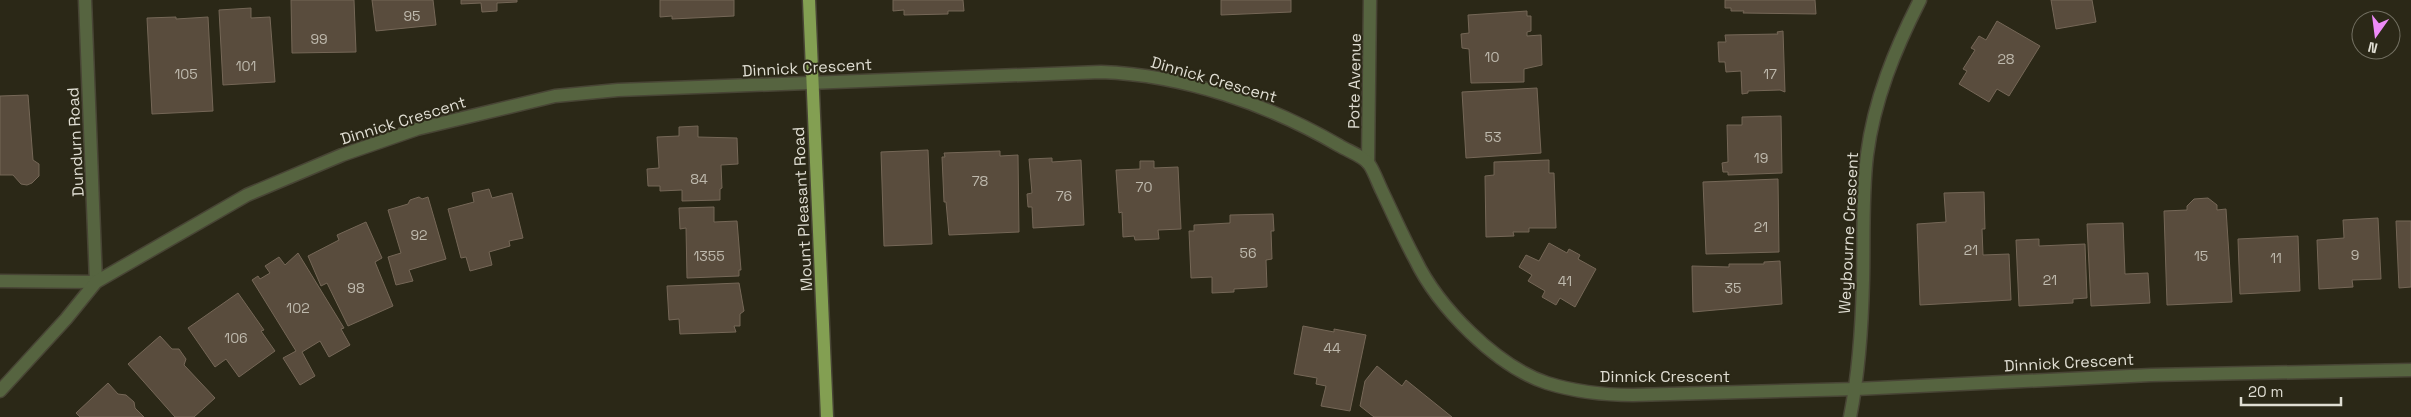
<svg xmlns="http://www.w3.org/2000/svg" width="2411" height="417" font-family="'Space Grotesk',sans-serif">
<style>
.building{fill:#594c3d;stroke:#756757}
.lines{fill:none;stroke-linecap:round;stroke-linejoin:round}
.minor-casing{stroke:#484535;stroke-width:15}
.major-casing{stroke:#484535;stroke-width:15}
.minor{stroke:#566440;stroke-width:12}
.major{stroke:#839f52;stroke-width:12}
.labels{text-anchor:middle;stroke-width:4;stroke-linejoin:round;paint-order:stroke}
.number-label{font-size:14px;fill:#beb9ad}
.street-label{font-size:16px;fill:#dfddd2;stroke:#2b2817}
</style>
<rect width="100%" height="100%" fill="#2b2817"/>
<g class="building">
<polygon points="291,0 354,0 356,52 292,53"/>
<polygon points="372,0 433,0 436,25 376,31"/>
<polygon points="461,0 517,0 517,2 497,3 497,11 482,12 481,3 461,4"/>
<polygon points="660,0 734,0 734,16 672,19 672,16 660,17"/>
<polygon points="893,0 963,0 964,11 948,11 948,14 904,15 904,10 893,11"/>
<polygon points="1221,0 1291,0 1291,12 1221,15"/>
<polygon points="1725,0 1815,0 1816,14 1743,13 1744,11 1731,11 1731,8 1725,8"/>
<polygon points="2051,0 2092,0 2096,22 2056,29"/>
<polygon points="251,8 251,18 270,17 275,82 223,85 219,10"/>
<polygon points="1527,11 1527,16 1531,16 1531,31 1527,32 1527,36 1541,35 1542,65 1524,69 1524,82 1471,83 1469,49 1462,48 1461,34 1469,33 1468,15"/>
<polygon points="176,17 176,19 208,17 213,111 152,114 147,18"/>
<polygon points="1997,21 2040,46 2009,96 1997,89 1989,102 1959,84 1967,71 1963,69 1975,50 1971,48 1979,36 1986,40"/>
<polygon points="1783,31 1785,92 1780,90 1748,91 1748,93 1742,94 1741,71 1726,72 1725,62 1719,62 1718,42 1726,42 1725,35 1778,34 1777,32"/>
<polygon points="1537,88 1541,153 1466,158 1462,92"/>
<polygon points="28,95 33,160 39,164 39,176 32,183 27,185 21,184 13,175 0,175 0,96"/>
<polygon points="1781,116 1782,173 1728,175 1728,172 1723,172 1722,163 1728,162 1727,125 1742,125 1742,117"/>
<polygon points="698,126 698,137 737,138 738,164 721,165 722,188 720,189 720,200 682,201 682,190 660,191 660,186 648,186 647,169 659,168 657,137 679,136 679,127"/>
<polygon points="928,150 932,244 884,246 881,152"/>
<polygon points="1000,151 1000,156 1018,155 1019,232 949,235 946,202 944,202 942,157 945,157 944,153"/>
<polygon points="1052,158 1052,162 1081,160 1084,225 1033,228 1032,207 1028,207 1027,194 1032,193 1029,159"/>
<polygon points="1549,160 1549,173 1554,173 1556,228 1529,228 1529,232 1513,232 1514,236 1486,237 1485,176 1494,175 1494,162"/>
<polygon points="1140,161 1154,161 1154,168 1178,167 1181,229 1158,230 1159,239 1135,240 1134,236 1123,237 1122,212 1119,213 1116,170 1140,169"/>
<polygon points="1778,179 1779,252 1706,254 1703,182"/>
<polygon points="489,189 492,198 512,193 523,238 509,241 510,246 489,252 492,265 470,271 466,257 461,258 448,209 474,202 472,193"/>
<polygon points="1984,192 1985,229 1982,229 1983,255 2009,254 2011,300 1920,305 1917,224 1946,222 1944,193"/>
<polygon points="419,197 422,199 428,197 446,259 409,270 413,281 396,285 388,257 401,253 388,210 408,204 410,200"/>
<polygon points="2208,198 2217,205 2217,210 2226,209 2232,302 2167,305 2164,211 2187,210 2187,206 2194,199"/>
<polygon points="714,207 714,222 737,221 741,270 739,270 739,276 687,278 686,228 680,229 679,208"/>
<polygon points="1273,214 1274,231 1271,231 1272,259 1266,260 1267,287 1234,289 1234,292 1212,293 1212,277 1191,278 1189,231 1194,231 1194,225 1230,223 1230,215"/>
<polygon points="2378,218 2381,279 2352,280 2353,287 2319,289 2317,240 2344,238 2343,220"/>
<polygon points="2396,221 2411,221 2411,287 2399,288"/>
<polygon points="366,222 382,258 375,262 393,306 348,326 327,283 321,286 308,256 339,240 337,235"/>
<polygon points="2123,223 2125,274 2148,273 2150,303 2091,306 2087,224"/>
<polygon points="2298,236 2300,291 2240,294 2238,239"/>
<polygon points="2039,239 2039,246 2085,244 2087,298 2073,299 2073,303 2019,306 2016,240"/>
<polygon points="1549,243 1567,253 1569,249 1580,255 1578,259 1596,269 1575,307 1560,298 1556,305 1542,297 1545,291 1528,281 1532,275 1519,267 1526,255 1539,261"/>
<polygon points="298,253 344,328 341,329 350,345 329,357 320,341 302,352 315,376 300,385 283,358 296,351 252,280 258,276 260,279 270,273 265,266 279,257 285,265"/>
<polygon points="1780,261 1782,304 1693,312 1692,266 1729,267 1729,264 1764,264 1764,262"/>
<polygon points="739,283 744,311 740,314 740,326 734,326 736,332 680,334 679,319 669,320 667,286"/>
<polygon points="238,293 264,330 261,331 275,351 239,377 226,359 215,367 188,328"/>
<polygon points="1303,326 1334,332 1334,329 1366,335 1350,411 1321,406 1326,386 1316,384 1317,378 1294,374"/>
<polygon points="160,336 172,349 179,349 186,359 184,365 215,398 194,417 175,417 128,364"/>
<polygon points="1377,366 1402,386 1406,380 1452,417 1374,417 1360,406 1365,381"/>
<polygon points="108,383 118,394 126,395 134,402 135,408 144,417 80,417 76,413"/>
</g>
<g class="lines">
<g class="minor-casing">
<g id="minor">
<polyline points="85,0 96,282"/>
<polyline points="1368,163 1370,0"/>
<polyline points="0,281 96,282"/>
<path d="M 0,391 L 66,319 L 96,282 L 247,195 L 342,155 L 417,129 L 555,96 L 618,90 L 1101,72 C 1184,75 1268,104 1340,146 C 1348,151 1363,156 1369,164 C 1374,171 1378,183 1382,191 C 1393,214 1403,237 1415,259 C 1438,307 1496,366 1547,383 C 1576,392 1604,395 1633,395 L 1856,389 L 2151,375 L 2411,370"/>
<path d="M 1850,417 C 1859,372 1862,326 1863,280 C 1864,238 1862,196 1867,155 C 1874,100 1895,49 1920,0"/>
</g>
</g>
<g class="major-casing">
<polyline id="major" points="809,0 827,417"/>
</g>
<use href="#minor" class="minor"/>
<use href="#major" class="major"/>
</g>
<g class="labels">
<g class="number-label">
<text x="412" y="21">95</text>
<text x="319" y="44">99</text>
<text x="1492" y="62">10</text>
<text x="2006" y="64">28</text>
<text x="246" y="71">101</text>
<text x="186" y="79">105</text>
<text x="1770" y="79">17</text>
<text x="1493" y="142">53</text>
<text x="1761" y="163">19</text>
<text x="699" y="184">84</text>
<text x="980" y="186">78</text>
<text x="1144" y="192">70</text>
<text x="1064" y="201">76</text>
<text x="1761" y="232">21</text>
<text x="419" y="240">92</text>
<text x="1971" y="255">21</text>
<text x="1248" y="258">56</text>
<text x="2355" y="260">9</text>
<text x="709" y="261">1355</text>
<text x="2201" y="261">15</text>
<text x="2276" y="263">11</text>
<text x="2050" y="285">21</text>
<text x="1565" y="286">41</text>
<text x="356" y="293">98</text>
<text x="1733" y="293">35</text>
<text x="298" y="313">102</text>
<text x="236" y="343">106</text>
<text x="1332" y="353">44</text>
</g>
<g class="street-label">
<text transform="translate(807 67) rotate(-3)" y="6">Dinnick Crescent</text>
<text transform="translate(1214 79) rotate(16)" y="6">Dinnick Crescent</text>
<text transform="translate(1354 81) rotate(-89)" y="6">Pote Avenue</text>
<text transform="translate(403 120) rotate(-17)" y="6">Dinnick Crescent</text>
<text transform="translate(75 142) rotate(-93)" y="6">Dundurn Road</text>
<text transform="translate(802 209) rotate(-93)" y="6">Mount Pleasant Road</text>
<text transform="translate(1848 233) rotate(-87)" y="6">Weybourne Crescent</text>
<text transform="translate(2069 362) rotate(-3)" y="6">Dinnick Crescent</text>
<text x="1665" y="382">Dinnick Crescent</text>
</g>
</g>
<g transform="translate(2376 35) rotate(194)"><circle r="24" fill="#2b2817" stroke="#737062"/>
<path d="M0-4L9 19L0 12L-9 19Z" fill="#ee8bf8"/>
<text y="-8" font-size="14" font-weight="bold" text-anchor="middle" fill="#dfddd2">N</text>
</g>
<path d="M2241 397v8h100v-8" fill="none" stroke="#dfddd2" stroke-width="2.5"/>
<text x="2248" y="397" font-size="15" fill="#dfddd2" stroke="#2b2817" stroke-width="4" paint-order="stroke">20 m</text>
</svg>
